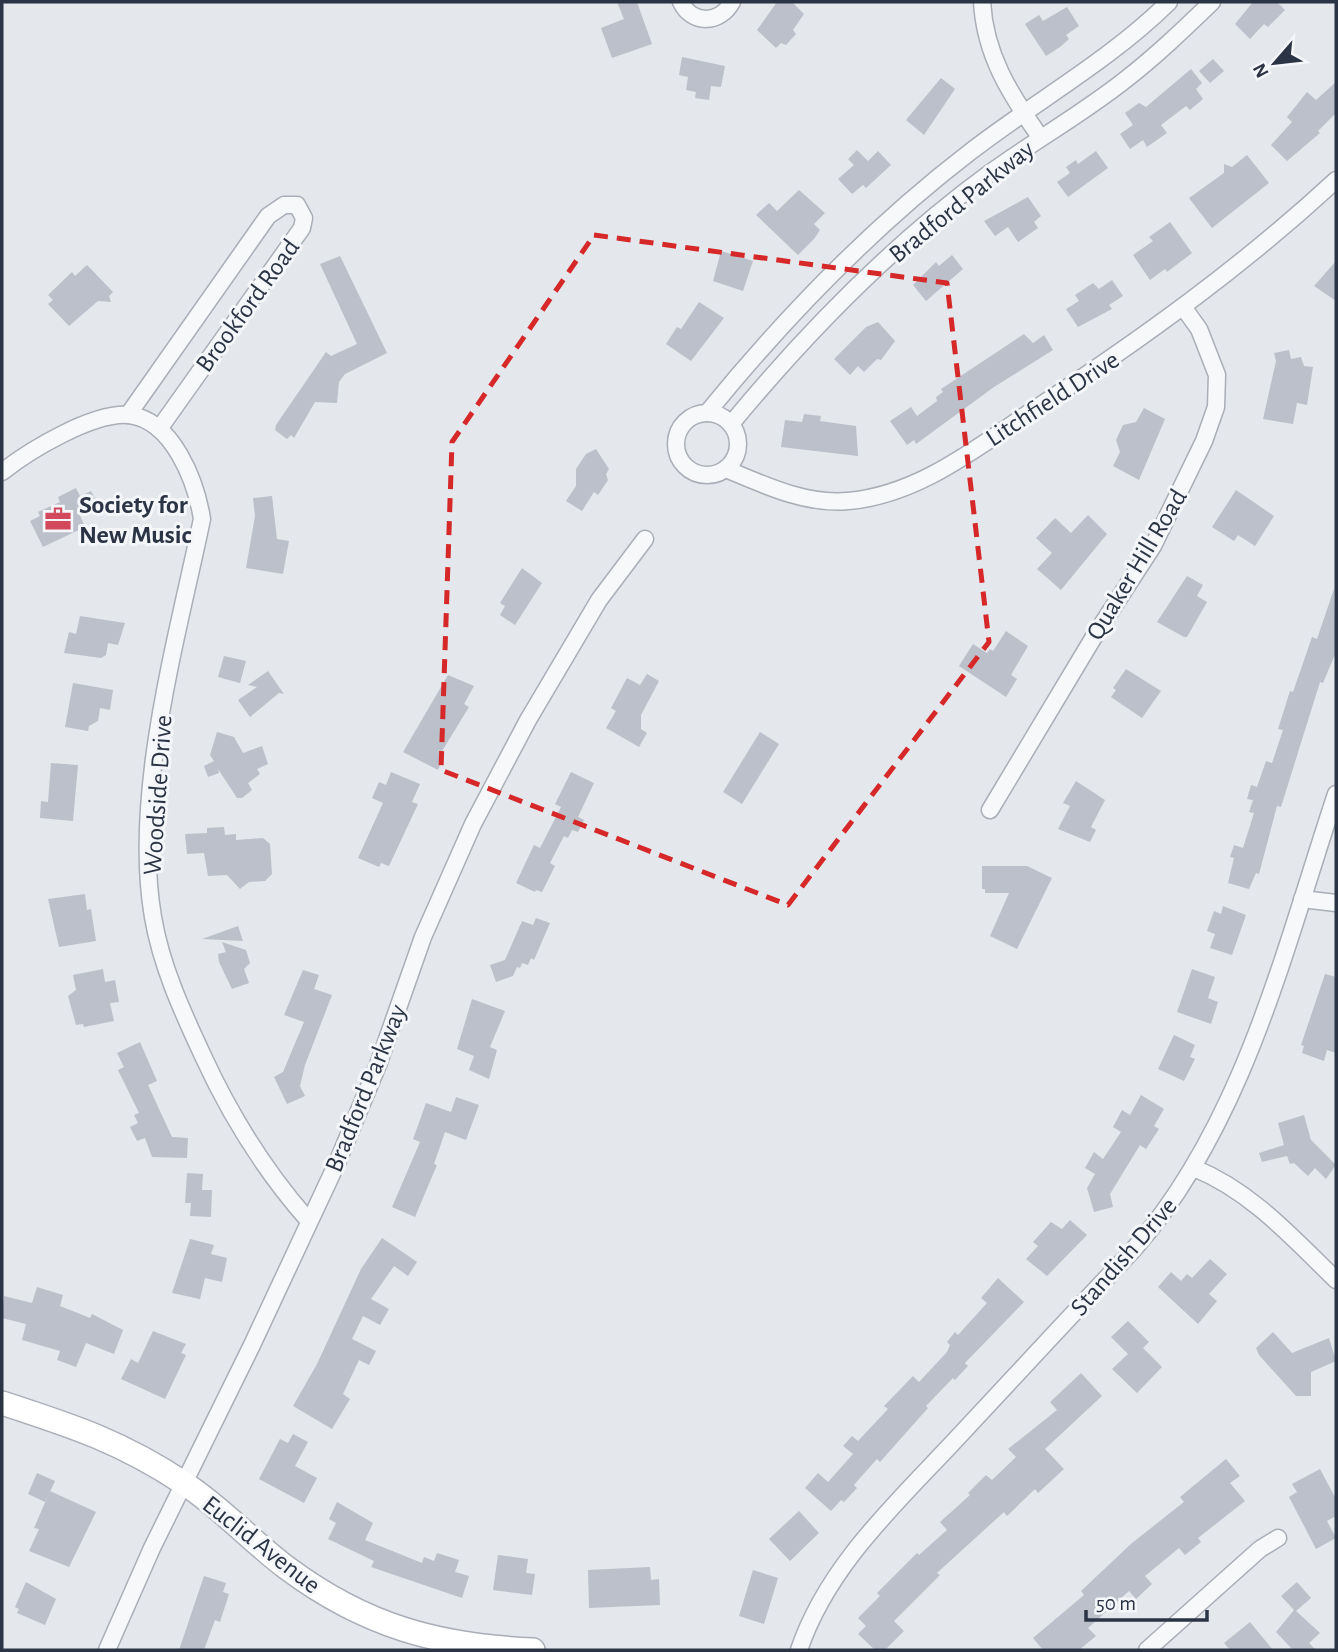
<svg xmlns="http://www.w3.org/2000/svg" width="1338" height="1652" font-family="'Alegreya Sans',sans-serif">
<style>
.building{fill:#bbc0ca}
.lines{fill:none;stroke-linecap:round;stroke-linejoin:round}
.street-casing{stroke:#a9aeb7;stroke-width:19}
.secondary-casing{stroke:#a9aeb7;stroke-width:26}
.street{stroke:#f7f8fa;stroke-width:16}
.secondary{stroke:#fff;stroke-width:23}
.marked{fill:none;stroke:#d62828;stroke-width:5;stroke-dasharray:14 9;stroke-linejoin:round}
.labels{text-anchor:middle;stroke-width:6;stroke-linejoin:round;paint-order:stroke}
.street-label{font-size:26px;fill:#2b3445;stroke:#f4f6f9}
.poi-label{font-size:26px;font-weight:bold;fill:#2b3445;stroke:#f4f6f9;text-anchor:start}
</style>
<rect width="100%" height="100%" fill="#e4e7ec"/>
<g class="building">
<polygon points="617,2 637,2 652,44 612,58 601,28 624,19"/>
<polygon points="777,2 792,2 804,14 793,30 796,34 786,45 781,43 776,48 757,30"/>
<polygon points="1253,2 1277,2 1285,10 1268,27 1264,24 1250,39 1235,24"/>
<polygon points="1067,7 1079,26 1066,35 1069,39 1060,47 1046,56 1025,24 1039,15 1043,21"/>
<polygon points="682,57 725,66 721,87 711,86 709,100 695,98 696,92 686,90 688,77 679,75"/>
<polygon points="1213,59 1224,71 1210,83 1199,71"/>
<polygon points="1191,69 1202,83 1196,89 1203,99 1190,110 1186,106 1161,125 1167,133 1147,147 1143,140 1130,149 1120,134 1133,125 1125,113 1139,103 1146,107"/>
<polygon points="941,78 955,89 924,135 906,120"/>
<polygon points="1336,82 1336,113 1318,131 1320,133 1287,161 1271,145 1292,122 1287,117 1307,92 1316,100"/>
<polygon points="857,150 868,161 878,151 891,165 866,188 863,185 852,194 838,179 854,165 848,159"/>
<polygon points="1096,151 1108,168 1068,197 1057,182 1070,173 1066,167 1076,160 1078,164"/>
<polygon points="1247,155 1269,183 1212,228 1189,198 1224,173 1224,164 1232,167"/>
<polygon points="799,190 825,213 814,224 820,230 814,239 798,255 756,215 769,203 777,211"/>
<polygon points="1028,197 1041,216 1034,222 1038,228 1018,242 1008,227 995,236 984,221"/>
<polygon points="1170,222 1192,253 1167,272 1165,269 1150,280 1133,255 1153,241 1149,237"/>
<polygon points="721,251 753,261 743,291 713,281"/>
<polygon points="952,255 963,269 926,301 913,285 936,262 939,266"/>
<polygon points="340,256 387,353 345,374 339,382 337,403 315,402 294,438 291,435 287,439 275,430 276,425 326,352 331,356 357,344 320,264"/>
<polygon points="1336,261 1336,301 1314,286"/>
<polygon points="87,265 113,292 109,296 111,302 98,301 69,326 48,304 53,300 48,295 72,272 75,276"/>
<polygon points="1112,280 1123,296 1109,305 1112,309 1078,327 1066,309 1079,301 1075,295 1093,283 1099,289"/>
<polygon points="699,302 724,318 691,361 666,344 677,327 681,329"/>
<polygon points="878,322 895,341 881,360 877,359 864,372 858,366 850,375 834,359 866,327"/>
<polygon points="1024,334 1033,343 1044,335 1053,350 994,387 916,444 914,440 907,445 890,421 911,407 917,416 937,401 936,397 943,392 941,389"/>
<polygon points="1289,350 1291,359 1301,357 1304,366 1313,367 1307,405 1297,403 1293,424 1263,419 1276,361 1274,353"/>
<polygon points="1144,408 1165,419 1139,480 1113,466 1120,452 1116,440 1123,425 1136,422"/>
<polygon points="804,414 821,416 820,421 856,426 858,456 781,447 785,420 802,422"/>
<polygon points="596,449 609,469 606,474 608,480 598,495 594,492 582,511 566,501 576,486 576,469 586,454"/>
<polygon points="76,488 80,496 91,491 97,502 78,511 85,527 43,547 30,521 40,516 38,512 60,502 58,497"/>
<polygon points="1236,490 1274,516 1255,546 1238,535 1234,541 1212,527"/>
<polygon points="272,496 277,539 289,541 283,574 246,568 255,516 253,498"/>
<polygon points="1088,515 1107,534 1061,590 1037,569 1052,553 1036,538 1055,518 1071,533"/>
<polygon points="522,568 542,583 515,625 500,615 505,606 500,603"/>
<polygon points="1187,576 1203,585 1197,596 1207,602 1187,637 1184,637 1157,622"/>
<polygon points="1334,589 1336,652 1323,683 1320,682 1281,807 1277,806 1259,874 1256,873 1249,889 1228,883 1234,858 1230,857 1234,845 1243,848 1254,813 1249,812 1253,800 1247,799 1251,785 1257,787 1266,761 1272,763 1283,730 1278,729 1290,691 1293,692 1312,637 1317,639"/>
<polygon points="80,616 125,623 118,645 108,643 106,655 101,658 64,653 69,632 76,634"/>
<polygon points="1006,631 1028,646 1011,675 1017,679 1006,697 959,666 973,644 987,653 990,649 993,651"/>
<polygon points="224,656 246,661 240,683 218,677"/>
<polygon points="1126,669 1161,691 1142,718 1111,697 1116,690 1113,688"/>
<polygon points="268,671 284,694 279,693 250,717 238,700 257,687 248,685"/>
<polygon points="647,674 659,681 641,715 641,729 647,733 639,747 606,728 616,711 611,708 627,678 640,685"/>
<polygon points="448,675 474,686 464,704 469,707 439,756 443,758 438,770 403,752"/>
<polygon points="73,683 113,690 110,710 100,708 98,721 89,726 88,731 65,727"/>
<polygon points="217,732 234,737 243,753 262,746 268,764 257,769 260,774 248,783 252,790 242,798 237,798 218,769 219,773 208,777 204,766 214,761 210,755"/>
<polygon points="760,732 779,744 742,804 723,792"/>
<polygon points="51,763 78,765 73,821 40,818 41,801 48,802"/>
<polygon points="391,772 420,784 412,802 418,804 389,866 381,863 379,867 358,858 383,803 372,798 379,782 386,785"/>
<polygon points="571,772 594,783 578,817 584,820 578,832 572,830 568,838 564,836 550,863 555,866 542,892 536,890 535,892 516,883 534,845 540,848 561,807 555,804"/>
<polygon points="1076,781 1105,800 1091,827 1096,830 1090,842 1058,829 1070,806 1063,803"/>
<polygon points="224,827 225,835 236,834 236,840 263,838 270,844 272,874 265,881 249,882 240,889 227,875 208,876 204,853 187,854 185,834 207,833 207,828"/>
<polygon points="982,866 1027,866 1052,878 1017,949 990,936 1009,893 985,893 985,889 982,889"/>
<polygon points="85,894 87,910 91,909 96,941 59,947 48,899"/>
<polygon points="1223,906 1246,915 1232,955 1210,948 1215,934 1207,931 1214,911 1221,914"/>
<polygon points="536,918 550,923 534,960 531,958 528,965 522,963 520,968 517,967 513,976 496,982 490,965 505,960 522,921 533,925"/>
<polygon points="238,926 243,941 202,939"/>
<polygon points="222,942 246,950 250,963 244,969 249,983 232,989 219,962 218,954 226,952"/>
<polygon points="103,969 105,982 115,980 119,1002 110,1003 114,1021 84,1027 83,1024 76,1025 68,996 76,990 73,975"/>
<polygon points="1192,969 1215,977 1208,998 1218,1002 1211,1024 1177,1012"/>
<polygon points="303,970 319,975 314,989 332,995 305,1065 300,1086 305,1096 287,1104 274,1077 283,1072 304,1022 284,1015"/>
<polygon points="1325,974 1336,977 1336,1053 1327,1050 1324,1061 1302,1053 1304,1046 1301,1045"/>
<polygon points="472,999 505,1011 490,1047 497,1050 489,1079 469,1070 474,1056 457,1049"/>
<polygon points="1174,1035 1195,1045 1190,1057 1195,1059 1184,1081 1158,1069"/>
<polygon points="140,1042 157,1081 148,1085 172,1137 188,1138 187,1158 152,1157 145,1138 137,1141 130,1127 138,1123 134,1115 139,1113 118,1070 124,1067 117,1053"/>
<polygon points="1141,1095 1164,1109 1154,1126 1159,1129 1146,1149 1140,1145 1110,1194 1113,1207 1094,1212 1087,1188 1095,1174 1085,1168 1094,1152 1103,1159 1121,1132 1113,1127 1122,1110 1130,1115"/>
<polygon points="456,1097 479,1105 466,1140 445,1132 434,1164 437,1165 415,1217 392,1207 420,1142 413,1139 426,1103 451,1112"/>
<polygon points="1304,1115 1311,1140 1336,1165 1326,1179 1315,1168 1308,1176 1294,1163 1290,1164 1287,1156 1262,1162 1259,1153 1284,1145 1278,1123"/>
<polygon points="187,1173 203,1174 202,1190 212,1190 211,1217 190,1216 191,1203 185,1203"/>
<polygon points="1070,1220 1087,1235 1047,1276 1026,1259 1038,1246 1033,1242 1051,1222 1062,1229"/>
<polygon points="382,1238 417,1262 408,1276 394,1266 371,1299 389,1309 380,1325 363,1316 352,1339 376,1351 369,1365 359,1360 343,1394 350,1399 332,1429 293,1406 317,1364 361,1269"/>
<polygon points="190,1239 214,1245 211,1254 227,1258 222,1282 205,1278 200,1299 172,1293"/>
<polygon points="1210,1259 1227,1274 1209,1294 1217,1301 1198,1324 1158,1287 1171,1272 1181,1281 1187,1274 1192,1278"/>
<polygon points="998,1278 1024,1302 965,1363 968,1366 955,1380 953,1378 926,1406 928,1408 880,1462 877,1459 860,1478 854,1485 857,1488 844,1502 841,1500 831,1511 805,1488 818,1473 828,1482 853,1454 843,1446 852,1436 858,1441 888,1409 884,1406 913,1376 919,1382 947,1352 950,1345 947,1342 955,1332 958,1335 987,1303 981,1298"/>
<polygon points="37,1287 63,1295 60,1306 90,1318 92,1314 123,1330 114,1354 86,1343 76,1367 57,1360 60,1351 22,1340 26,1324 2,1318 4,1296 32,1303"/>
<polygon points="1128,1321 1149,1342 1143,1348 1162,1367 1137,1393 1112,1369 1128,1354 1111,1337"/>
<polygon points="153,1331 186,1344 181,1353 186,1355 165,1399 121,1379 131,1359 138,1363"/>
<polygon points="1273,1332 1292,1353 1329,1338 1336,1361 1311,1372 1311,1396 1296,1396 1259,1355 1256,1348"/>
<polygon points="1081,1373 1102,1396 1045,1449 1064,1469 1038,1493 1035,1489 1007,1516 1004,1512 937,1573 940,1575 894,1621 904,1631 885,1650 875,1650 858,1634 866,1626 858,1618 880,1596 877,1593 917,1553 919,1555 947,1530 940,1522 970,1495 968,1493 986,1475 992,1480 1016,1457 1008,1449 1057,1410 1050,1402"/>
<polygon points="293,1434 308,1442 295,1466 317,1478 304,1503 259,1479 280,1439 288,1443"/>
<polygon points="1226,1459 1240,1476 1230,1483 1245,1501 1198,1538 1201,1542 1185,1555 1179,1548 1145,1576 1152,1584 1136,1599 1129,1591 1088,1628 1096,1636 1079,1650 1043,1650 1033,1638 1084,1595 1081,1591 1132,1543 1184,1502 1180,1497"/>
<polygon points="1320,1469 1336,1499 1336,1516 1327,1521 1336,1538 1316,1549 1289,1497 1297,1492 1292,1484"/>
<polygon points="37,1473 55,1481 45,1502 28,1494"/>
<polygon points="50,1491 96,1512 69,1567 29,1551 39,1529 34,1528"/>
<polygon points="337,1502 373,1523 365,1540 422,1563 424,1557 434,1561 437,1553 459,1560 455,1572 469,1576 462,1598 371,1567 374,1561 328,1539 336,1523 329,1519"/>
<polygon points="799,1511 819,1533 790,1561 769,1539"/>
<polygon points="498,1555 528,1559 526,1573 535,1574 532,1595 493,1590"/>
<polygon points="650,1567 651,1580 659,1579 660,1605 589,1608 588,1570"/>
<polygon points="753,1570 778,1578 764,1624 739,1616"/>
<polygon points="204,1576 226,1583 223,1592 229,1594 220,1622 215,1620 204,1650 179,1650"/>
<polygon points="26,1582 56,1599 45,1625 17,1613 19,1609 15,1607"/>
<polygon points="1297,1582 1311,1598 1296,1611 1320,1633 1309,1643 1316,1650 1293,1650 1276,1632 1294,1610 1281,1596"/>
<polygon points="1250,1622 1273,1650 1230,1650 1224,1643"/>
</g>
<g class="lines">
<g class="street-casing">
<g id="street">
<path d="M 681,2 C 692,25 720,24 732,2"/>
<path d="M 982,2 C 985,55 1010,94 1040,137"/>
<circle cx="707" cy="444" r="31"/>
<path d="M 707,413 C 786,316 871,228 970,152 C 1036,101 1109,61 1169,2"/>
<polyline points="128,415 268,216 284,205 297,205 304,218 302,228 159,429"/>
<path d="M 731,424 C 807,332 893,244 990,173 C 1034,141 1082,114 1125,80 C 1156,56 1184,29 1212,2"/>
<path d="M 726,469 C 764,485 806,505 848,501 C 918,495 976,448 1032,411 C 1139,341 1242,267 1336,180"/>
<path d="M 2,472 C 30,450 93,412 129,415 C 173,420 196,482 202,519 C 177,639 132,795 153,917 C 161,965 182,1011 203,1056 C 231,1117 264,1170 308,1220"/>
<polyline points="990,810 1095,635 1153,546 1204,441 1216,407 1217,375 1199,329 1183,307"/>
<polyline points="1302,899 1336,903"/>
<path d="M 1194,1168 C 1251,1191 1293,1238 1336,1280"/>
<polyline points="107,1650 152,1548 252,1345 337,1163 378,1065 423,937 473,824 528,720 599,600 645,539"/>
<path d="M 799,1650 C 828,1564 899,1501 960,1435 C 1018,1373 1075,1311 1134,1249 C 1244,1123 1284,950 1336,794"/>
<polyline points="1147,1650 1260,1549 1278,1538"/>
</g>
</g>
<g class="secondary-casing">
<path id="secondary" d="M 2,1403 C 73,1426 122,1442 185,1484 C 222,1508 252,1542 287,1568 C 365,1626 438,1646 533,1650"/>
</g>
<use href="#street" class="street"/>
<use href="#secondary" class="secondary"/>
</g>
<path class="marked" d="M 594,235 L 947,283 L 989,642 L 788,905 L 441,770 L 452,442 Z"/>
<defs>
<g id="office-bare" transform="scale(2.1)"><path d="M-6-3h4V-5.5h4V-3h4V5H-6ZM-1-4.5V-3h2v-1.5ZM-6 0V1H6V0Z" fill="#d1495b" stroke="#f4f6f9" stroke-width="2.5" paint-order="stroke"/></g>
</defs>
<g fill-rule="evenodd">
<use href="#office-bare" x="58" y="519"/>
</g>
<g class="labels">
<g class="street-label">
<text transform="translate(961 201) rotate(-39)" y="9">Bradford Parkway</text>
<text transform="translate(247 305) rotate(-54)" y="9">Brookford Road</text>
<text transform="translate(1052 398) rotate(-33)" y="9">Litchfield Drive</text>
<text transform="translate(1136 564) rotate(-59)" y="9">Quaker Hill Road</text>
<text transform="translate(157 795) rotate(-86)" y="9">Woodside Drive</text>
<text transform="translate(365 1088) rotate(-68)" y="9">Bradford Parkway</text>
<text transform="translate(1123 1256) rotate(-49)" y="9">Standish Drive</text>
<text transform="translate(262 1544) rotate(38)" y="9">Euclid Avenue</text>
</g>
<g class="poi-label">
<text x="79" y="513">Society for<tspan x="79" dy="30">New Music</tspan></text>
</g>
</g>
<rect width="1338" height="1652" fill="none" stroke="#2b3445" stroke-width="7"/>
<g transform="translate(1275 63) rotate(242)" stroke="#f4f6f9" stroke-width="5" paint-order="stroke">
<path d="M0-5L12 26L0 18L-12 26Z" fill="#2b3445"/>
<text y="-10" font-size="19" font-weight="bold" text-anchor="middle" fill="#2b3445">N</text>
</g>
<path d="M1086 1610v10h121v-10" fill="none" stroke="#2b3445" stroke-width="3.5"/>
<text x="1096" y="1610" font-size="21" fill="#2b3445" stroke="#f4f6f9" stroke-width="5" paint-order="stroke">50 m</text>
</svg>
